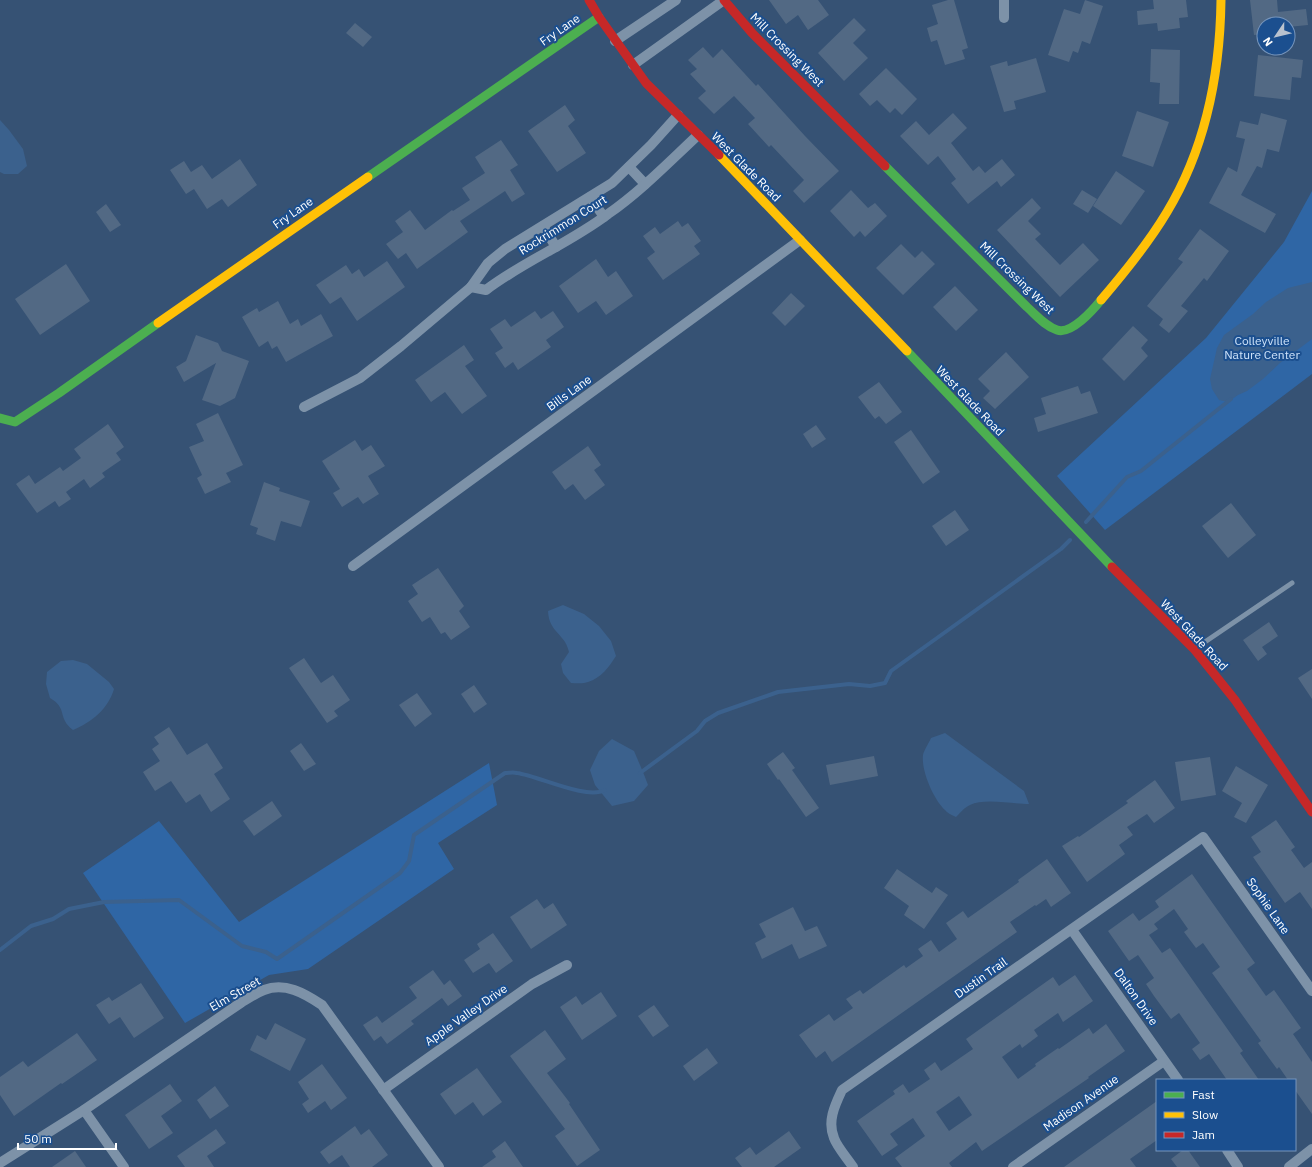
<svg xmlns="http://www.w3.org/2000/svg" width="1312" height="1167" font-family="'IBM Plex Sans',sans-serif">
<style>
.green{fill:#2f66a5}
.water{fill:#3b618d}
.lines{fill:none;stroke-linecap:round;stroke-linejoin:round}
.stream{stroke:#3b618d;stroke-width:4}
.building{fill:#526984;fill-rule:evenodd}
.lane{stroke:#7d92a8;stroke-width:5}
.street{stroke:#7d92a8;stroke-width:10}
.fast{stroke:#4caf50;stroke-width:9}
.slow{stroke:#ffc107;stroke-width:9}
.jam{stroke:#c62828;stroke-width:9}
.labels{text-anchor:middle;stroke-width:4;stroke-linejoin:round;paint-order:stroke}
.street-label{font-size:12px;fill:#fff;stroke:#1b4f8f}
.park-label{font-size:12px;fill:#cfe3fa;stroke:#1b4f8f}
</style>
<rect width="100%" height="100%" fill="#365274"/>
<g class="green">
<polygon points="1312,191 1312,374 1105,530 1057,476 1206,338 1284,242"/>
<polygon points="489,763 497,805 438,843 454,869 308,969 269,975 185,1023 83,873 159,821 239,922"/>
</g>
<g class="water">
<polygon points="0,120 9,130 23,149 27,166 18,174 4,174 0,172"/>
<polygon points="1312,282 1312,339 1280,363 1263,379 1247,391 1238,395 1228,402 1219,400 1212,389 1210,379 1217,348 1224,335 1253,314 1266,302 1288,288"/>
<path d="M 563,605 L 584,614 L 599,626 L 611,641 L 616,656 C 609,667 601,678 588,682 C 583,684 576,683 571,683 L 563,673 L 561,664 L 569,652 C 568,649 567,645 565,642 C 557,630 549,628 548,611 Z"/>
<path d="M 73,660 L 87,664 L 109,682 L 114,689 C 108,709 92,722 73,730 C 57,718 68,708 50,698 L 46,684 L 47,672 L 61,661 Z"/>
<path d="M 945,733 L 1024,791 L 1029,804 C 1013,804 984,798 970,805 C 965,807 960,813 956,817 C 952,815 947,813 945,810 C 934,800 921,771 923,755 C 924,750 929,743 931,738 Z"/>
<polygon points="612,739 634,751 643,772 648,785 634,801 612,806 595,785 590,770 599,751"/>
</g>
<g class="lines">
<g class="stream">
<polyline points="1086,522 1127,477 1141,471 1231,399"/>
<polyline points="640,773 697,731 705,721 718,713 778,692 849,684 870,686 885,683 891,671 1061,549 1070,540"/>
<path d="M 0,950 L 31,926 L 53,919 L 69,909 L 104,902 L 179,900 L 242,946 L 266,952 L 277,959 L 400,873 L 409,861 L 414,835 L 505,773 C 509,773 513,772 517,773 C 539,776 586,800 605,790"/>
</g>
</g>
<g class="building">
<polygon points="769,0 818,0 829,15 808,30 798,15 786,24"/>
<polygon points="948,0 954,0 968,48 962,50 965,59 945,65 937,40 931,42 927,28 938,24 932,5"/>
<polygon points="1085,0 1103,6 1090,44 1082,41 1078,53 1073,51 1069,62 1048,55 1064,9 1080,14"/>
<polygon points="1153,0 1186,0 1188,17 1179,18 1180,28 1158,31 1157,23 1138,25 1137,11 1154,9"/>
<polygon points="1250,0 1277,0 1278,12 1306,9 1308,25 1288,27 1288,24 1264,24 1264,34 1254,35"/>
<polygon points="854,18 866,30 853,43 868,58 844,81 818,53"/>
<polygon points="355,23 372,37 363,47 346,33"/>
<polygon points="703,47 713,58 722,49 756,86 758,84 805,136 839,171 804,203 793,191 804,180 771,145 769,147 748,124 755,118 734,96 714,114 698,98 706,91 690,74 697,69 688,60"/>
<polygon points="1151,49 1180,50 1179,104 1159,104 1160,83 1150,82"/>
<polygon points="1258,55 1303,60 1301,78 1292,77 1290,100 1254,96"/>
<polygon points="1036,58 1046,92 1014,101 1016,109 1004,112 990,66 1007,61 1008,66"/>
<polygon points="886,68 917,99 902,115 895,108 890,113 877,100 870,106 859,94"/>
<polygon points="565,105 575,120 568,126 586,153 557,172 528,131"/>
<polygon points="1137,111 1169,122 1153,167 1122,156"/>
<polygon points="953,113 967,128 951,143 973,171 979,166 985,173 1002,159 1015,175 1001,187 997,181 968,204 951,183 956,179 938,156 928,165 900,136 916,121 929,135"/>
<polygon points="1261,113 1287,120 1279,152 1267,149 1262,168 1257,166 1241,195 1276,214 1265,233 1209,203 1228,167 1237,172 1245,139 1236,137 1240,121 1258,125"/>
<polygon points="501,140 518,165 510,170 525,194 512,202 505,191 460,221 468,232 417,269 406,253 398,259 386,244 403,232 395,221 410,210 425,230 452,210 453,211 470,200 462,188 485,173 475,157"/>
<polygon points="240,159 257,185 228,207 222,199 207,209 194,189 186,194 170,170 184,161 191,172 202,165 212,179"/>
<polygon points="1116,171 1145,191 1121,225 1093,206"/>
<polygon points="851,190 868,208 875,203 887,216 865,237 860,231 854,237 830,211"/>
<polygon points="1082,190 1097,199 1088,213 1073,204"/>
<polygon points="1032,198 1041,208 1028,221 1041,234 1035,239 1060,265 1083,243 1099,260 1060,297 997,230"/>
<polygon points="106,204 121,225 110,232 96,212"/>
<polygon points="678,221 682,227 688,223 701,241 694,246 700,254 663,280 647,258 655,252 643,236 655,227 660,234"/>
<polygon points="1200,229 1229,251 1207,281 1204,278 1181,306 1188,311 1169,333 1159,325 1163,319 1147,306 1183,262 1178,259"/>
<polygon points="901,244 915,258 922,251 935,264 903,295 876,268"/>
<polygon points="596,259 608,277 616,271 633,296 606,315 596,301 578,313 559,286"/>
<polygon points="387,261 405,287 357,321 341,297 330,304 316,285 346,265 352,274 359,269 364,277"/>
<polygon points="66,264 90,301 40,335 15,299"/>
<polygon points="955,286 978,310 956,331 933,307"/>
<polygon points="791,293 805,306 785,326 772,313"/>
<polygon points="278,301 290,324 298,319 301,326 321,314 333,336 286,362 277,346 272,349 268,341 259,347 242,317 257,308 259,312"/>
<polygon points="535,311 541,319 553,311 564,327 546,340 551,347 518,370 513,362 505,368 495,353 503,348 490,329 505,319 511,327"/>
<polygon points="1133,326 1148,340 1141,348 1148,356 1124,381 1102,359"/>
<polygon points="196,335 218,343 222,351 249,361 235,398 220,406 202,400 216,363 184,382 176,367 186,361"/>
<polygon points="464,345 474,360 465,366 487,396 462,414 445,392 431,402 415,380"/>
<polygon points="1006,352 1029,377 995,409 983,398 990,391 978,379"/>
<polygon points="879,382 902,412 886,424 879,416 875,419 858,397"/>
<polygon points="1078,386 1081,394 1090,391 1098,413 1038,432 1034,418 1046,414 1041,398"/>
<polygon points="218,413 243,465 226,473 231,482 205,494 197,478 202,475 189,447 204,441 196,424"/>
<polygon points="108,424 124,447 116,453 121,460 102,473 105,477 90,488 84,479 66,492 71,499 59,507 55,501 37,513 16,484 29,475 35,484 60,467 63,471 81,458 74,449"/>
<polygon points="816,425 826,439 812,448 803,434"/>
<polygon points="911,430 940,472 923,484 894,442"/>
<polygon points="355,440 362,451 371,445 385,466 368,476 379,494 363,504 358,497 342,507 333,493 340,489 322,461"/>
<polygon points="588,446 601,465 594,470 605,485 585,500 573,484 565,490 552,472"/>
<polygon points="264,482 280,488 279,491 310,501 301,527 281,521 275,541 256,534 258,528 250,525"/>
<polygon points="1231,503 1256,535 1228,558 1202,526"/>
<polygon points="955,510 969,530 946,546 932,526"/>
<polygon points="438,568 464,606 459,611 470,627 451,640 445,632 441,634 430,617 422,622 408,601 418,594 412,585"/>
<polygon points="1269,622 1278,636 1262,647 1267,654 1258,661 1243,640"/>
<polygon points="304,658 321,683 333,675 350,700 334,711 338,716 327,723 289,668"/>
<polygon points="1312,669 1312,699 1298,678"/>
<polygon points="474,685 487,704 474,713 461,694"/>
<polygon points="417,693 432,714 415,727 399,705"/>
<polygon points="169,727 187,755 207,743 223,768 214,774 230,799 211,812 200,794 186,803 171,781 155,791 143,772 160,761 152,749 159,744 154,737"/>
<polygon points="301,743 316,764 304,771 290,751"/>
<polygon points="783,752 795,768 792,770 819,808 806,817 779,779 778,780 767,764"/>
<polygon points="874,756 878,776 830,785 826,765"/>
<polygon points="1210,757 1216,795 1181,801 1175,762"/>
<polygon points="1236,766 1268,785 1246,823 1234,817 1242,803 1222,791"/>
<polygon points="1155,780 1175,808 1154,823 1147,814 1127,827 1133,835 1119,845 1125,854 1087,882 1062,846 1078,836 1079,837 1128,803 1126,801"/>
<polygon points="272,801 282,816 254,836 243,821"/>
<polygon points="1276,820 1295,847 1291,850 1304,868 1312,862 1312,909 1300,892 1285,903 1253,857 1261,852 1251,837"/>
<polygon points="1047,859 1071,893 1051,907 1046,899 1036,906 1035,905 1010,922 1017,932 832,1062 825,1051 816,1058 799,1035 829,1014 834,1021 853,1008 846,999 860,990 863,994 904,965 906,968 923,956 918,949 931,940 939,952 957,939 946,923 963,911 968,918 1019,882 1018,880"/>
<polygon points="897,869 932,893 936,887 948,895 924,929 904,915 909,906 884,888"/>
<polygon points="1192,874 1255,963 1247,969 1266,996 1274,990 1301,1028 1293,1034 1312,1062 1312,1114 1295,1090 1295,1080 1288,1080 1279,1067 1277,1069 1258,1043 1261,1041 1212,973 1220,967 1203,943 1196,948 1184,932 1188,929 1174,909 1154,924 1158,929 1149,935 1162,953 1170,948 1243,1051 1240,1053 1259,1080 1227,1080 1209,1054 1200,1060 1192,1049 1200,1043 1179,1013 1171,1019 1154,996 1146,984 1154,978 1138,955 1129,961 1108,931 1133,913 1139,921 1159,907 1155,901"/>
<polygon points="537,899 544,909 553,903 567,925 531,949 510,917"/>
<polygon points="793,907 805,931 817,926 827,946 799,959 792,944 762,959 755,943 766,937 759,924"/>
<polygon points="493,933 513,961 496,973 489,963 473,973 464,960 480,949 477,944"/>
<polygon points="433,970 444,985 450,980 462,996 448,1006 442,998 411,1021 414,1024 387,1044 381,1036 374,1041 363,1025 377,1016 382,1023 417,998 409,987"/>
<path d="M 1075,975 L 1093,1001 L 1063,1022 L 1058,1013 L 1034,1030 L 1038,1036 L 1022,1048 L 1020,1044 L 1002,1057 L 1018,1079 L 1036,1066 L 1035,1064 L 1058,1048 L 1059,1049 L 1089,1028 L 1093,1034 L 1106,1024 L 1125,1051 L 1088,1077 L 1089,1078 L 982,1151 L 976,1142 L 949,1163 L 952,1167 L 902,1167 L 895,1158 L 925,1136 L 913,1118 L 890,1134 L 898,1145 L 882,1156 L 857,1121 L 895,1094 L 893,1091 L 903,1084 L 909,1093 L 930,1079 L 924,1070 L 935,1062 L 941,1071 L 973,1049 L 966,1039 L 1053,977 L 1059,986 ZM 959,1096 L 972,1115 L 949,1131 L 936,1112 Z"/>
<polygon points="141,983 164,1018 134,1038 120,1017 109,1024 96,1005 109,997 112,1001"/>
<polygon points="601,992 617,1016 582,1040 560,1007 576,996 582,1005"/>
<polygon points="654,1005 669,1026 653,1037 638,1016"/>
<polygon points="275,1023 306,1039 290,1071 250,1050 257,1035 266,1040"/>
<polygon points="545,1030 566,1059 547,1073 570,1103 569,1104 600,1150 577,1166 555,1136 565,1129 510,1056"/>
<polygon points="77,1033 97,1060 62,1084 61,1083 14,1116 0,1095 0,1077 23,1061 28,1067"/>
<polygon points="707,1048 718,1063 694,1081 683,1066"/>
<polygon points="322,1064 347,1098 331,1110 325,1101 308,1113 302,1104 309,1099 298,1082"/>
<polygon points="477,1068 502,1102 483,1116 473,1102 455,1115 440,1094"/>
<polygon points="170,1084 182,1101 161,1116 173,1133 149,1149 125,1115"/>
<polygon points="215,1086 229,1106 210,1119 197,1100"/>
<polygon points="1157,1101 1157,1140 1130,1159 1136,1167 1064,1167"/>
<polygon points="355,1126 361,1135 369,1129 388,1155 372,1167 350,1167 342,1155 329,1164 320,1152"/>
<polygon points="216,1129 226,1143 207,1156 214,1167 185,1167 177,1156"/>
<polygon points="789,1131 801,1148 774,1167 742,1167 735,1158 750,1147 756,1155"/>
<polygon points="505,1141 523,1167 482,1167 496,1157 492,1151"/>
<polygon points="1183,1150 1188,1150 1200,1167 1177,1167 1171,1159"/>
<polygon points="75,1151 86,1167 52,1167"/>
</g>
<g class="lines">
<polyline class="lane" points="1196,648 1292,583"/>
<g class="street">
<polyline points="1004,0 1004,18"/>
<polyline points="615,41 676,0"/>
<polyline points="633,65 724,0"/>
<polyline points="629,167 645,184"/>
<polyline points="590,197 604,217"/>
<polyline points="543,226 556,247"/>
<path d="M 471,287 L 486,290 C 524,261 570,243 608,214 C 641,191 669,162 698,135"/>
<polyline points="304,407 360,378 401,346 471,287 488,263 505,249 612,183 651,145 678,115"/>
<polyline points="353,566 800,240"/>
<polyline points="1072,930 1178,1080"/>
<polyline points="383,1090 532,984 567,965"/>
<polyline points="84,1110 124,1167"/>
<polyline points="1227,1150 1238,1167"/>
<path d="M 0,1163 L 84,1110 L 242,1002 C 249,998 256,993 264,990 C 285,982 304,993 322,1005 L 439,1167"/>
<path d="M 853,1167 C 848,1159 837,1147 834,1138 C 827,1121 835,1105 842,1090 L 1203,837 L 1312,991"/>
<polyline points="1013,1167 1164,1061"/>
<polyline points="1289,1167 1312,1149"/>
</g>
<g class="fast">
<path d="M 885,166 L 1027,307 C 1036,315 1045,326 1057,330 C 1071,335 1093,310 1101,300"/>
<polyline points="368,177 599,17"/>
<polyline points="907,351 1112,567"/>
<polyline points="0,418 15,422 59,393 158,323"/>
</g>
<g class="slow">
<polyline points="719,155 907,351"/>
<path d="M 1101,300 C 1125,272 1148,244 1167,212 C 1205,149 1220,74 1221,0"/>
<polyline points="158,323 368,177"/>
</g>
<g class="jam">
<polyline points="589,0 599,17 646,83 719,155"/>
<polyline points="724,0 752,33 885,166"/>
<polyline points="1112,567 1194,649 1235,700 1312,812"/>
</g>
</g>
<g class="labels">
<g class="street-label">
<text transform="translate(560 30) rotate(-35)" y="4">Fry Lane</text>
<text transform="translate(787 50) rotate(45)" y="4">Mill Crossing West</text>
<text transform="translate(746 167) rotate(45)" y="4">West Glade Road</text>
<text transform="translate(293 213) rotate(-35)" y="4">Fry Lane</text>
<text transform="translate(563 225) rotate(-32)" y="4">Rockrimmon Court</text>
<text transform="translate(1017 278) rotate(44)" y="4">Mill Crossing West</text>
<text transform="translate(569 393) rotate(-36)" y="4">Bills Lane</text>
<text transform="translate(970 401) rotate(46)" y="4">West Glade Road</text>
<text transform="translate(1194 635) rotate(47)" y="4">West Glade Road</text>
<text transform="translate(1268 906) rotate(55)" y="4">Sophie Lane</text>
<text transform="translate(981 978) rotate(-35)" y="4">Dustin Trail</text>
<text transform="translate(235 994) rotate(-30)" y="4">Elm Street</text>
<text transform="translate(1136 997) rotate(55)" y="4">Dalton Drive</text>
<text transform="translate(466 1015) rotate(-35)" y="4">Apple Valley Drive</text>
<text transform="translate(1081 1103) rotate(-35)" y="4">Madison Avenue</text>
</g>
<g class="park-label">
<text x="1262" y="345">Colleyville<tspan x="1262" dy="14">Nature Center</tspan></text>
</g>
</g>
<rect x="1156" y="1079" width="140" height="72" fill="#1b4f8f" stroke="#7695bc"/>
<rect x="1164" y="1092" width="20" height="6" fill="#4caf50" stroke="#7695bc"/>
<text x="1192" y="1099" font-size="12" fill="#ffffff">Fast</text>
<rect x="1164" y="1112" width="20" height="6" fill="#ffc107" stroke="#7695bc"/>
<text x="1192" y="1119" font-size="12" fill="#ffffff">Slow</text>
<rect x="1164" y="1132" width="20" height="6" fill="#c62828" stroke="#7695bc"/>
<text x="1192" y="1139" font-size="12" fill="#ffffff">Jam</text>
<g transform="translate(1276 36) rotate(235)"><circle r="19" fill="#1b4f8f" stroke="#7695bc"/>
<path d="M0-3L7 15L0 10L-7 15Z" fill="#b9c2ce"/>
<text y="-6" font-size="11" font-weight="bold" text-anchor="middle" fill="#ffffff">N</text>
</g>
<path d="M18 1143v6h98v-6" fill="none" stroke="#ffffff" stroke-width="2"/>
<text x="24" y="1143" font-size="12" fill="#ffffff" stroke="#1b4f8f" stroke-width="3" paint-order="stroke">50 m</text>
</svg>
